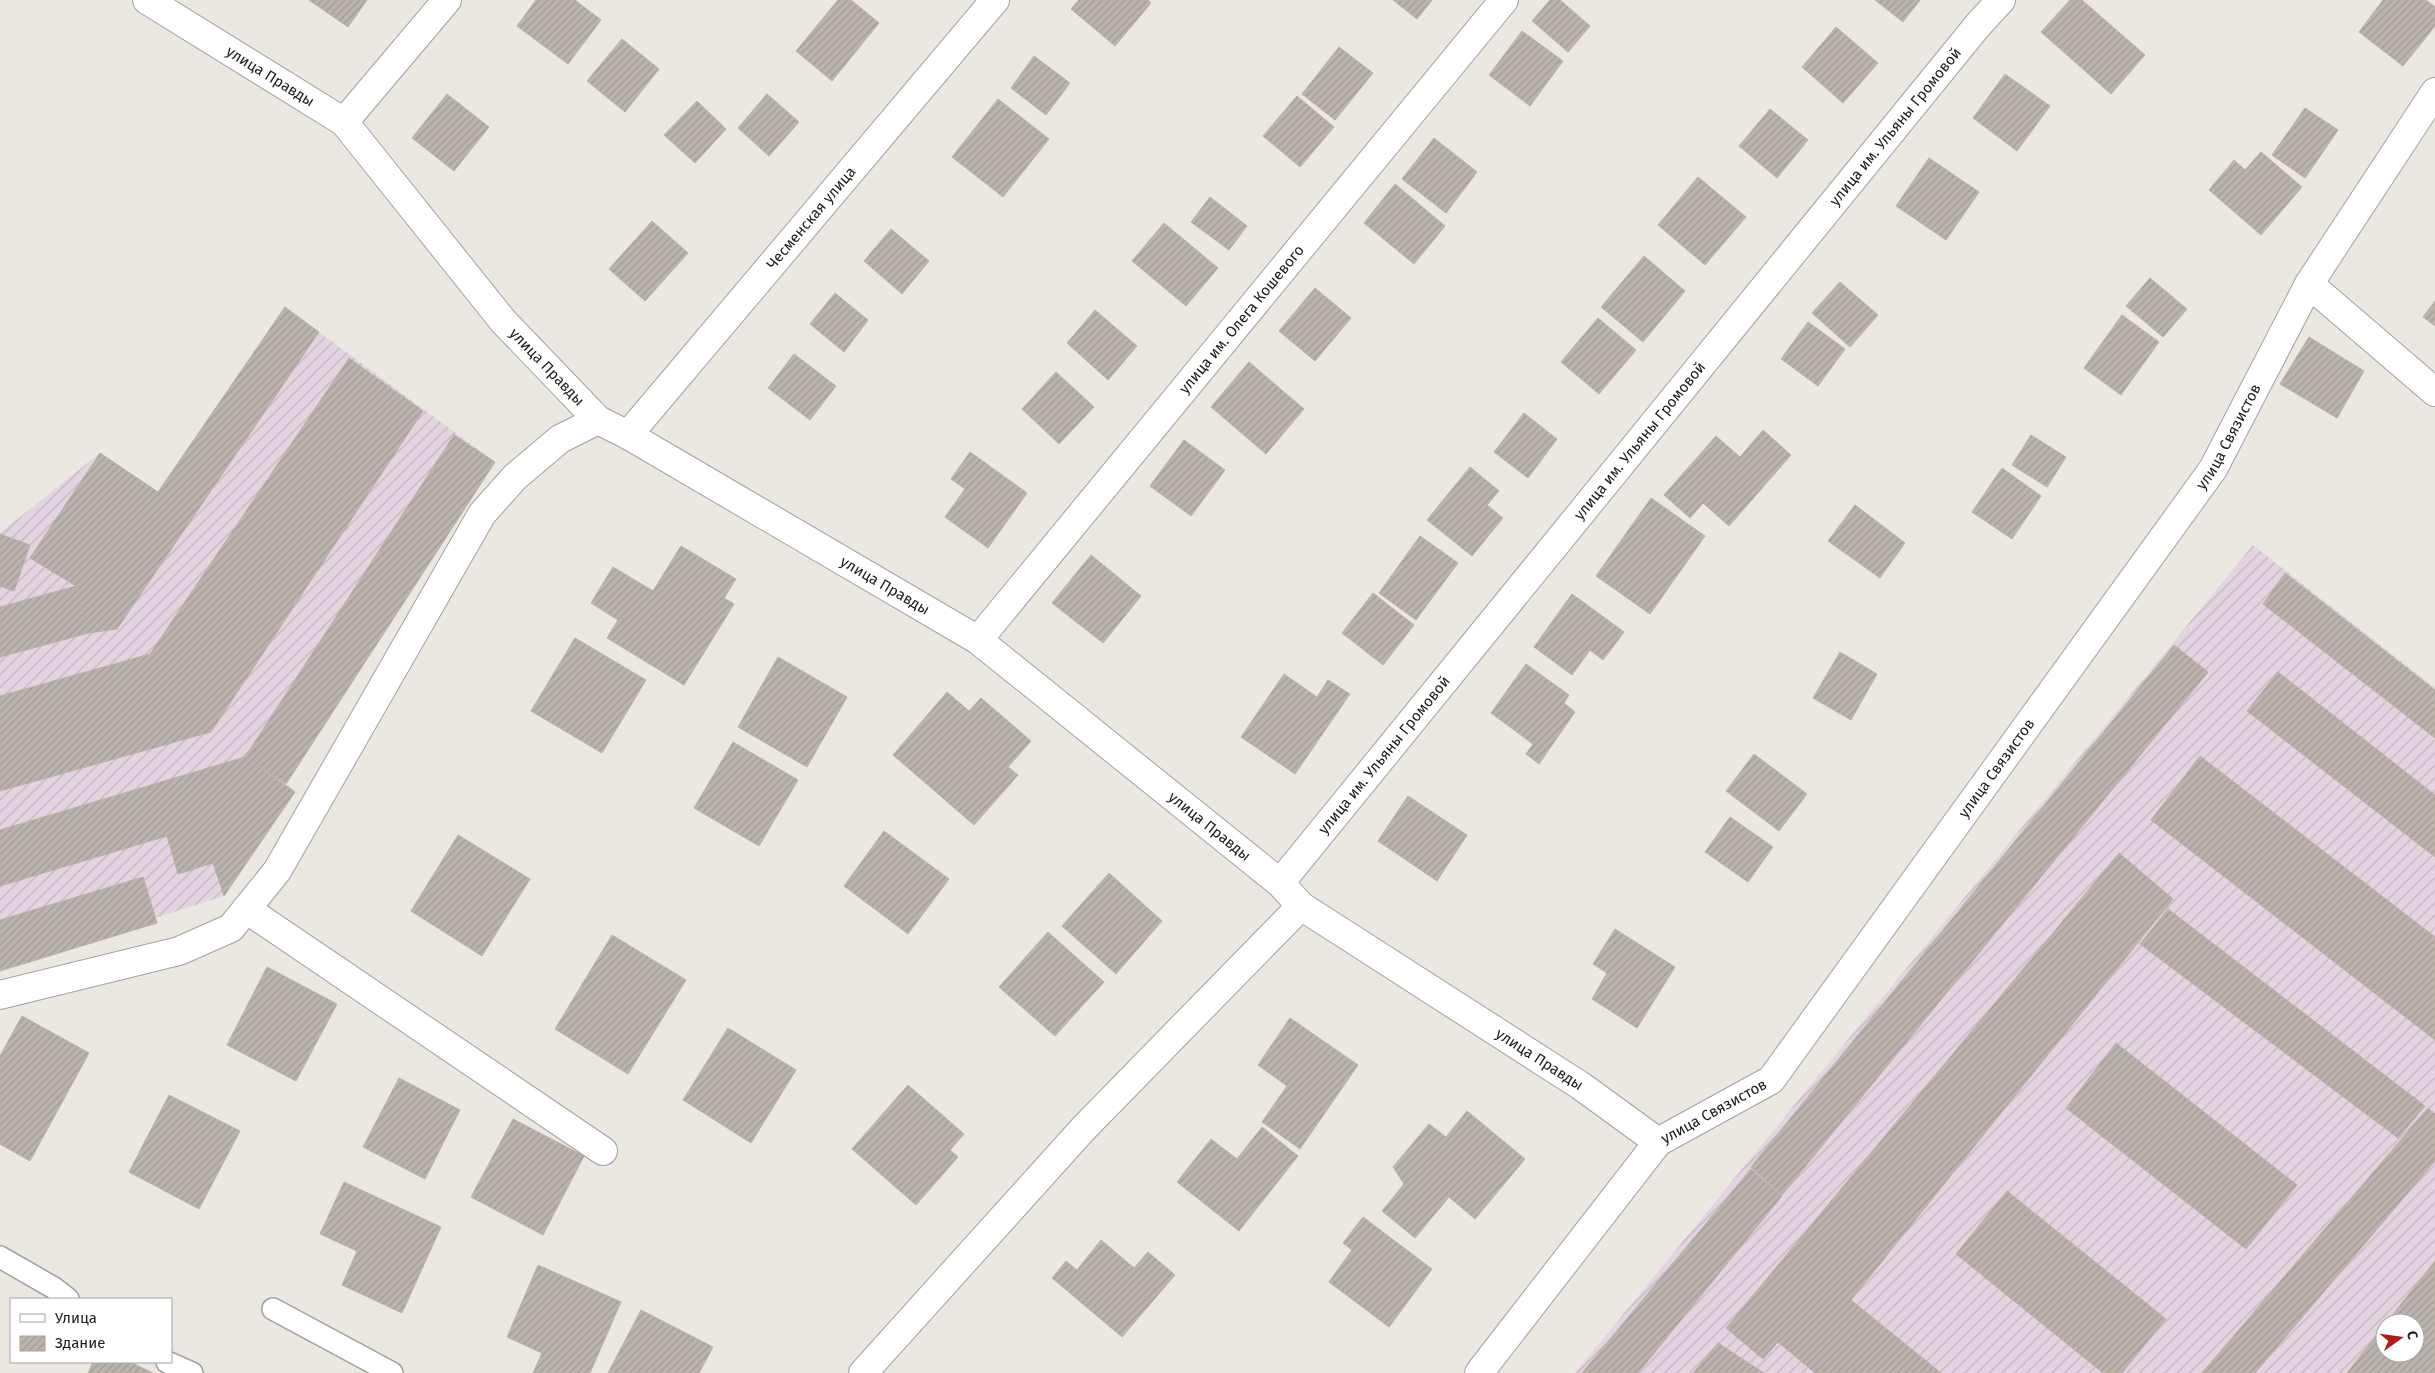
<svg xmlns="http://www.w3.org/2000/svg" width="2435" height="1373" font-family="'Fira Sans',sans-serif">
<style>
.industrial{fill:url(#industrial-furrows);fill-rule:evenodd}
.building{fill:url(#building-hatch);stroke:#bbb0a5}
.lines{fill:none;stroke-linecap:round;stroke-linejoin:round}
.service-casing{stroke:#a1a1a1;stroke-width:24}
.minor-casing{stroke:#a1a1a1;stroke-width:30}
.service{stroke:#fff;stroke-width:21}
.minor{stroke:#fff;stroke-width:28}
.labels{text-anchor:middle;stroke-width:4;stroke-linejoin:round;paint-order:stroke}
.street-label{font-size:15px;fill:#1a1a1a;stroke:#fff}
</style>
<defs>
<pattern id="industrial-furrows" width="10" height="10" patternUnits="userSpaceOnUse" patternTransform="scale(1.25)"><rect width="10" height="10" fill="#e4d3e0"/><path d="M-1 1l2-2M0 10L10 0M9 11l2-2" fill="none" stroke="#c3b5c0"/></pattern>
<pattern id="building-hatch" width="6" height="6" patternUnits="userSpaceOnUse" patternTransform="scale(1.25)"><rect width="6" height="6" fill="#bbb4ae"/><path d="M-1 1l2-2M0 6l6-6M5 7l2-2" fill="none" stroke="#a09a95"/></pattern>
</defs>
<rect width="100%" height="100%" fill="#ebe8e1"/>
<g class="industrial">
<polygon points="285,307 495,462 286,783 295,792 224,896 0,967 0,533 100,453 158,492"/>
<path d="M 2253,545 L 2435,688 L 2435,1373 L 1575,1373 ZM 2385,1323 L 2415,1323 L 2415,1353 L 2385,1353 Z"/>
</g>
<g class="building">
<polygon points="309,0 367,0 348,27"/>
<polygon points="536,0 575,0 601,20 568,64 517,26"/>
<polygon points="838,0 851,0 879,23 832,81 796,51"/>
<polygon points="1079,0 1148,0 1151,3 1115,46 1071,9"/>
<polygon points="1393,0 1432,0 1417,19"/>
<polygon points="1550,0 1560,0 1590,26 1568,52 1532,21"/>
<polygon points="1875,0 1920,0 1903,22"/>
<polygon points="2070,0 2082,0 2145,55 2111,94 2041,32"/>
<polygon points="2383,0 2426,0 2435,7 2435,26 2403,66 2359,32"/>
<polygon points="1836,27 1878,63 1843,103 1802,67"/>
<polygon points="1522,31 1563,61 1530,106 1489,75"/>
<polygon points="622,39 659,69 625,112 587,81"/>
<polygon points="1339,47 1373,73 1335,120 1302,94"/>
<polygon points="1034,56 1070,83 1046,115 1011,88"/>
<polygon points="2005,74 2050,106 2017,151 1973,118"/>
<polygon points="447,94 489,127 454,171 412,138"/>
<polygon points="767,94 799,122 769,156 738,128"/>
<polygon points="1297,96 1334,127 1300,167 1263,136"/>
<polygon points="998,99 1049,139 1003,197 952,157"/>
<polygon points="697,101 726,129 695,163 664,135"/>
<polygon points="2305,108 2338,130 2305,178 2272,155"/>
<polygon points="1770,109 1808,140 1777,178 1739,146"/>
<polygon points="1434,138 1477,172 1446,213 1402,179"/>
<polygon points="2261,152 2302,187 2261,235 2209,190 2234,160 2245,170"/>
<polygon points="1929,158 1979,192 1946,240 1896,206"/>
<polygon points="1698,177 1746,217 1705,265 1658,225"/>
<polygon points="1395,184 1445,226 1414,264 1364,223"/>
<polygon points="1210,197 1247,226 1229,250 1191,222"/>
<polygon points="652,221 688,253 645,301 609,269"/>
<polygon points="1164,223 1218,268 1186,306 1132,261"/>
<polygon points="891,229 929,261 902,294 864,261"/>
<polygon points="1644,256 1685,291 1643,342 1601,307"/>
<polygon points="2150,278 2187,309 2163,337 2126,306"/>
<polygon points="1840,282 1878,315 1850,347 1812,313"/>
<polygon points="1315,288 1351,318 1315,361 1279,331"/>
<polygon points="835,293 868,320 844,352 810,324"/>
<polygon points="2435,301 2435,326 2423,317"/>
<polygon points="285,307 319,332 117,629 89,633 76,586 30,558 100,453 158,492"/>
<polygon points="1095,310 1137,346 1108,380 1067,343"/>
<polygon points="2122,315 2159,342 2121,395 2084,368"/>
<polygon points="1598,318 1636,350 1599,394 1561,362"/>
<polygon points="1808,322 1845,349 1818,386 1781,359"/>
<polygon points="2309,337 2364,371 2337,418 2280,384"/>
<polygon points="794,354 836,386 810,420 768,388"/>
<polygon points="349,358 423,411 211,732 0,791 0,696 150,654"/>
<polygon points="1249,362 1304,409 1266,454 1211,407"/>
<polygon points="1056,372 1094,407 1059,444 1022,409"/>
<polygon points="1524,413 1557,439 1528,478 1494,452"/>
<polygon points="1763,430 1791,455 1729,526 1703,503 1690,518 1664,495 1716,436 1740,457"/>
<polygon points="454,435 495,462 286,784 245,757"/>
<polygon points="2031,435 2066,457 2047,487 2012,465"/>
<polygon points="1184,440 1225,470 1191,516 1150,486"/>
<polygon points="970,452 1027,493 988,548 945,517 965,489 951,479"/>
<polygon points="1470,467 1499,491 1487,505 1503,518 1472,556 1427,520"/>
<polygon points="2002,468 2041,496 2012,539 1972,512"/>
<polygon points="1651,498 1705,536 1650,614 1596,576"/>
<polygon points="1855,505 1905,543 1880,578 1828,541"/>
<polygon points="0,534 30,545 14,591 0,586"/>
<polygon points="1420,536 1458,563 1416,620 1379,593"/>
<polygon points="681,546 736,579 724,598 734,604 684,685 607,638 618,620 591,603 613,567 653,591"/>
<polygon points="1091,555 1141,596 1103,643 1052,603"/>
<polygon points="2285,573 2435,690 2435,738 2263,604"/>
<polygon points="76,586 89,633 0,657 0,607"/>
<polygon points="1373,593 1414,625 1383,665 1342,633"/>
<polygon points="1572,594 1624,632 1603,660 1590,650 1572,675 1534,647"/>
<polygon points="575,638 646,680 602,753 531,711"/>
<polygon points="2174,645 2208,672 1782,1195 1751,1167"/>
<polygon points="1840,652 1877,674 1851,720 1813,698"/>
<polygon points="778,657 847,697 807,767 738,727"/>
<polygon points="1526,664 1569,695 1564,703 1575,712 1539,764 1526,754 1533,744 1491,713"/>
<polygon points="2278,672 2435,795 2435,857 2247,711"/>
<polygon points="1284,674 1317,697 1328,680 1350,694 1295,774 1241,737"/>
<polygon points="947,692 969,711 981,698 1031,741 1008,767 1018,775 974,825 893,755"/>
<polygon points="733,742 798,780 759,846 694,808"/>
<polygon points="1754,754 1807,794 1779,831 1726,791"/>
<polygon points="2200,756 2435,937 2435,1040 2151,820"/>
<polygon points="245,757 295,792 224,896 213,863 178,874 167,836 0,886 0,830"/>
<polygon points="1408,796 1467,835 1437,881 1378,841"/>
<polygon points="1730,817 1773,847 1748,882 1705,852"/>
<polygon points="884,831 949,879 908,934 844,886"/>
<polygon points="458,835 530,879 482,956 411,911"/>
<polygon points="2119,853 2173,899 1851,1300 1941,1373 1815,1373 1778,1342 1763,1359 1726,1328"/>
<polygon points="1109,873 1162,921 1116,974 1062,926"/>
<polygon points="143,877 157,923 0,971 0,920"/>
<polygon points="2168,909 2425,1106 2398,1138 2140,944"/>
<polygon points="1615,929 1675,967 1637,1028 1592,999 1607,973 1593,964"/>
<polygon points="1048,932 1104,982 1055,1036 999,987"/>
<polygon points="612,935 686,980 628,1074 555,1029"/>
<polygon points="267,967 337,1004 296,1081 227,1045"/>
<polygon points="22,1016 89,1053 30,1161 0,1144 0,1056"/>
<polygon points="1290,1018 1358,1065 1300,1149 1262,1122 1287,1086 1258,1065"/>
<polygon points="728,1028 796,1070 751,1143 683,1100"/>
<polygon points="2116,1043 2297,1185 2246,1249 2066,1108"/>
<polygon points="399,1078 460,1110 425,1179 363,1147"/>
<polygon points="908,1085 964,1134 950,1150 958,1157 916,1205 852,1149"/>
<polygon points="169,1095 240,1131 199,1209 129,1172"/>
<polygon points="2428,1108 2435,1114 2435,1161 2255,1373 2202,1373"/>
<polygon points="1467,1111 1525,1159 1475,1219 1449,1197 1415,1238 1382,1211 1404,1184 1393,1167 1429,1124 1446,1137"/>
<polygon points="513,1119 584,1156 543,1235 471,1197"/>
<polygon points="1262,1127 1298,1156 1239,1231 1177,1182 1211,1139 1237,1159"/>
<polygon points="1751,1169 1782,1196 1638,1373 1582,1373"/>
<polygon points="344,1182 441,1227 402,1313 342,1285 357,1251 320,1234"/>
<polygon points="2007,1191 2166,1319 2122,1373 2103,1373 1956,1254"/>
<polygon points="1363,1217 1432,1269 1389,1327 1329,1282 1352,1250 1343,1243"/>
<polygon points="1101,1240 1134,1268 1148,1252 1175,1275 1122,1337 1052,1278 1066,1261 1077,1270"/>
<polygon points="2435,1261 2435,1373 2347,1373 2385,1324 2385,1353 2415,1353 2415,1323 2386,1323"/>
<polygon points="538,1265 621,1302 590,1373 533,1373 542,1353 507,1337"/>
<polygon points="641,1310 713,1347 699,1373 608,1373"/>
<polygon points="1718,1343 1764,1373 1693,1373"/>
<polygon points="93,1362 130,1362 153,1373 88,1373"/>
</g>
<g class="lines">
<g class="service-casing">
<g id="service">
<polyline points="0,1257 54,1288 68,1299"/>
<polyline points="273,1309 392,1373"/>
<polyline points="167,1362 192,1373"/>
</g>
</g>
<g class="minor-casing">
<g id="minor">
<path id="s1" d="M 147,0 L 344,122 L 503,321 L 598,420 L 628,435 L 978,640 L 1280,883 L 1301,906 L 1581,1086 L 1658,1142"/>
<polyline points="344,122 447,0"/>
<polyline points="2309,284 2435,392"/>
<path id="s2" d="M 628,435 L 995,0"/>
<path id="s3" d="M 978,640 L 1504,0"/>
<path id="s4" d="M 1280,883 L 1978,25 L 2001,0"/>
<polyline points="246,909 603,1151"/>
<polyline points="0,995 179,951 231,928 277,871 482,514 515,477 560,439 598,420"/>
<polyline points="863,1373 1083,1129 1301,906"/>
<path id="s5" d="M 1479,1373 L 1658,1142 L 1771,1080 L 2213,469 L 2309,284 L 2435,92"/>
</g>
</g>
<use href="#service" class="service"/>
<use href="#minor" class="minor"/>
</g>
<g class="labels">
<g class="street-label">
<text dy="5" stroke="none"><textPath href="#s1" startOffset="145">улица Правды</textPath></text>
<text dy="5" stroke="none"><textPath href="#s4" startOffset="975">улица им. Ульяны Громовой</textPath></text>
<text dy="5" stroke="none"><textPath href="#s2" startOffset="284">Чесменская улица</textPath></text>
<text dy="5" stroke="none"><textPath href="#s3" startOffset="415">улица им. Олега Кошевого</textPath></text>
<text dy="5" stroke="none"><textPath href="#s1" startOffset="550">улица Правды</textPath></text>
<text dy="5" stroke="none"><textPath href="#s5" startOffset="1211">улица Связистов</textPath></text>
<text dy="5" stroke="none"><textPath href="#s4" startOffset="570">улица им. Ульяны Громовой</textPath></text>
<text dy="5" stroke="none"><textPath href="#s1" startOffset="955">улица Правды</textPath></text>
<text dy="5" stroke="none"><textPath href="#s4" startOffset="165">улица им. Ульяны Громовой</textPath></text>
<text dy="5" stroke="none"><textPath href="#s5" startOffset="806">улица Связистов</textPath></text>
<text dy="5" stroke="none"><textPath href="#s1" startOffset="1360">улица Правды</textPath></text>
<text dy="5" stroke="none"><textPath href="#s1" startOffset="1765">улица Правды</textPath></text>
<text dy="5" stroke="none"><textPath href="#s5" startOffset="356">улица Связистов</textPath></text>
</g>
</g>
<rect x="10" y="1298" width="162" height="65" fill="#ffffff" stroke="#a3a3a3"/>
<rect x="20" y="1314" width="25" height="8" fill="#ffffff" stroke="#a3a3a3"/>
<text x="55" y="1323" font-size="15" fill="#1a1a1a">Улица</text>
<rect x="20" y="1336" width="25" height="15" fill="url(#building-hatch)" stroke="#a3a3a3"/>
<text x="55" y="1348" font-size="15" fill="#1a1a1a">Здание</text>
<g transform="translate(2400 1338) rotate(76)"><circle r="24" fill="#ffffff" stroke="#a3a3a3"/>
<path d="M0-4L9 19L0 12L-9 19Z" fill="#b21a13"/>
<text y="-8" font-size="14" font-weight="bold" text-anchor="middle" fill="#1a1a1a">С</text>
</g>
</svg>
